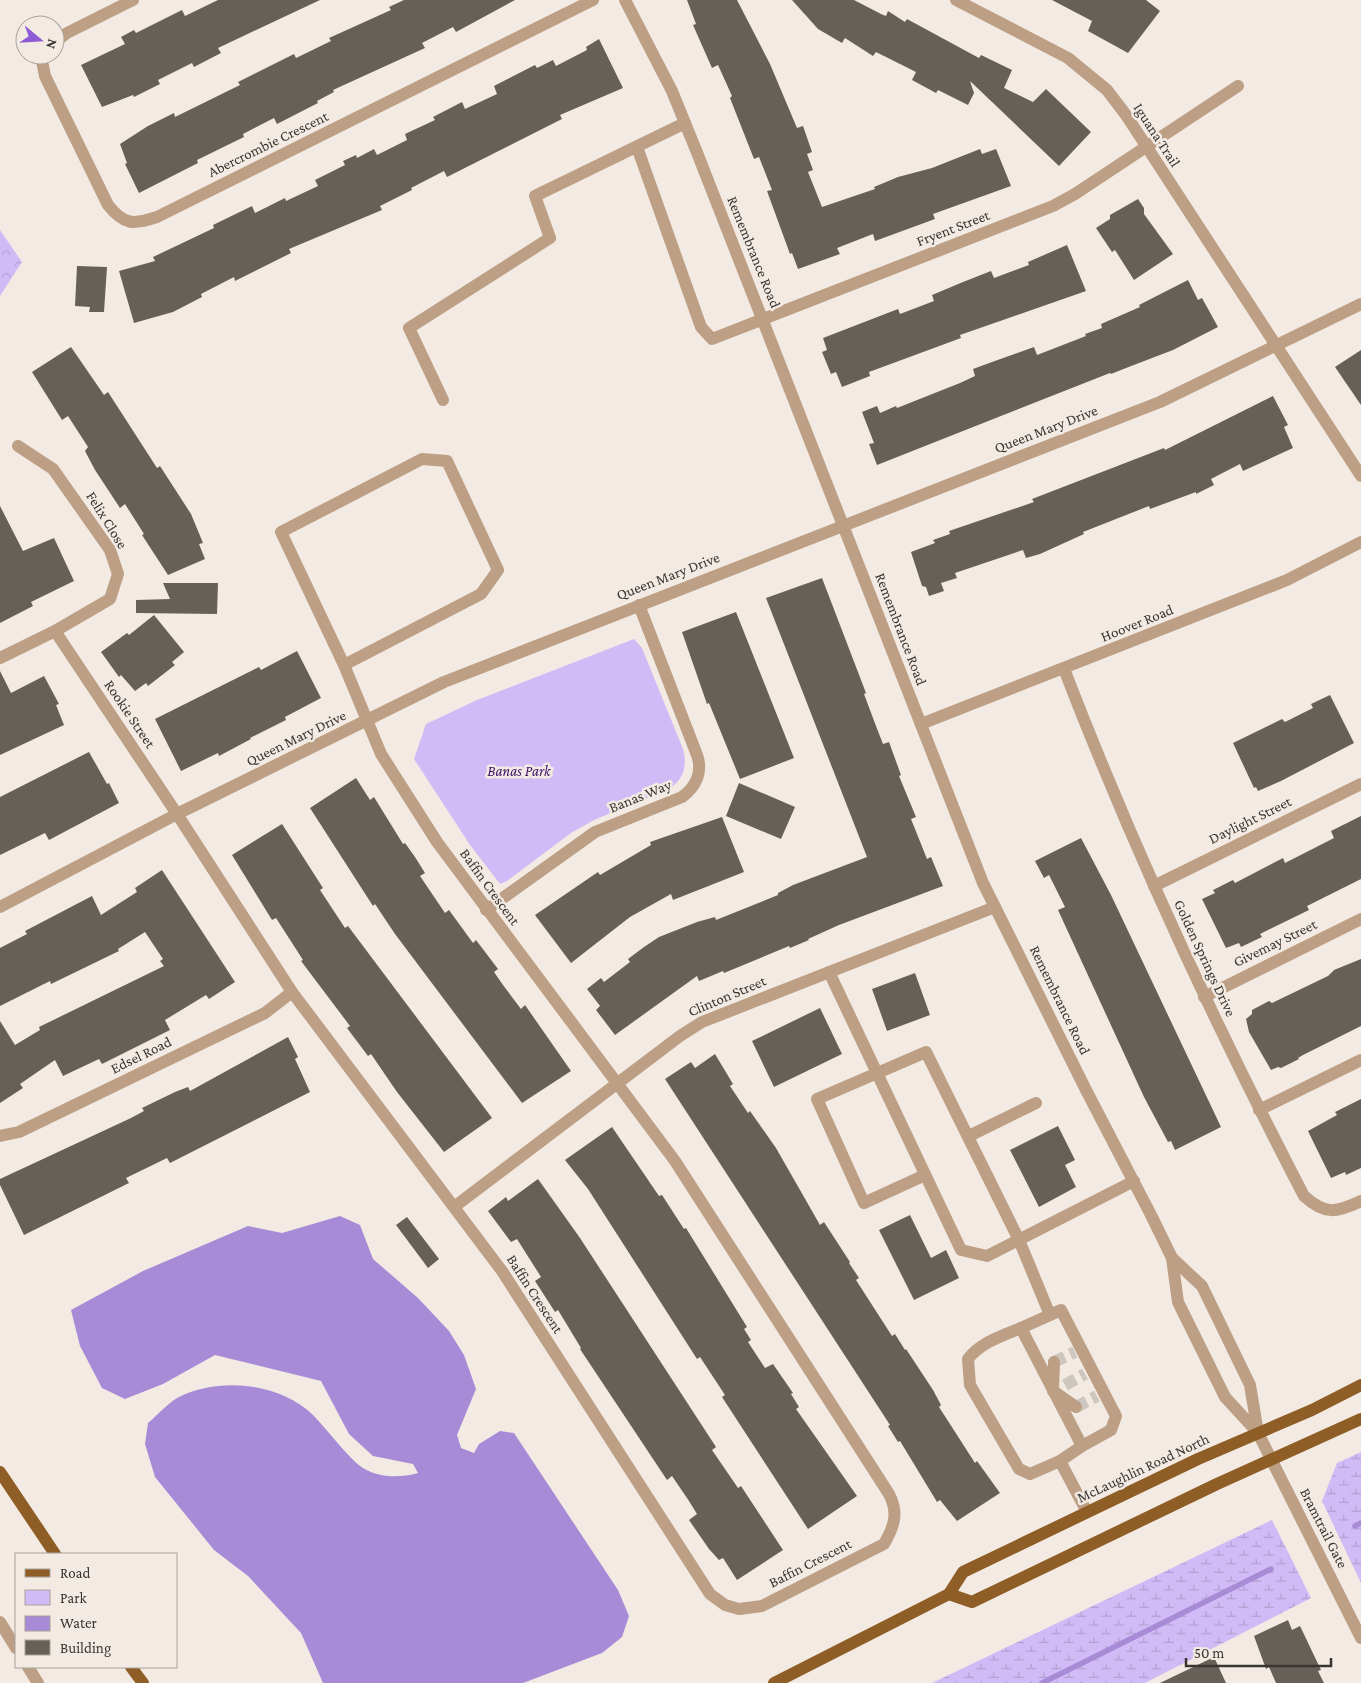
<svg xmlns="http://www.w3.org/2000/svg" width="1361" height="1683" font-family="'Crimson Pro',serif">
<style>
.forest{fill:url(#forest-crowns)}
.wetland{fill:url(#wetland-marsh)}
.park{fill:#d0bbf6}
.water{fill:#a78bd7}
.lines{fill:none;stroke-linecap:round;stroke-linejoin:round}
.stream{stroke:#a78bd7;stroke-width:5.5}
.building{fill:#676059}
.minor-tunnel{stroke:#cec7c0;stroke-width:12;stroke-dasharray:12 6;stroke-linecap:butt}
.minor{stroke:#bc9f84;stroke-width:12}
.major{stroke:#8f5e26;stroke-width:12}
.labels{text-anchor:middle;stroke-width:5;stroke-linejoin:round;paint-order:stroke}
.street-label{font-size:15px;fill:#383532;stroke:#f3ebe3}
.park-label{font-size:15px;font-style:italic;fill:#3d116b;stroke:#f3ebe3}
</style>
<defs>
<pattern id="forest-crowns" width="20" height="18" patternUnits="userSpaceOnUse" patternTransform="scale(1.25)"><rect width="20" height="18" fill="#d0bbf6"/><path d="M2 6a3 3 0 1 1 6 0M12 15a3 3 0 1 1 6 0" fill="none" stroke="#b3a1d3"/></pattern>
<pattern id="wetland-marsh" width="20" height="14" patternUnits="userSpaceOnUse" patternTransform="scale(1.25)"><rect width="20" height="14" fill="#d0bbf6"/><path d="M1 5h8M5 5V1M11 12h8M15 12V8" fill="none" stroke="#b3a1d3"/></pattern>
</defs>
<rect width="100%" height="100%" fill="#f3ebe3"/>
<polygon class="forest" points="0,230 22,262 0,296"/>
<g class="wetland">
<polygon points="1361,1452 1361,1583 1322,1501 1337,1463"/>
<polygon points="1272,1520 1311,1598 1145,1683 932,1683"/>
</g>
<path class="park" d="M 634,639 L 642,648 L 683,749 C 688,767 683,781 667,790 L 594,820 L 571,833 L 507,881 L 500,884 L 470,845 L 414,759 L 426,724 L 477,700 Z"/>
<path class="water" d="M 340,1216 L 360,1225 L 373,1259 L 418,1298 L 449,1331 L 464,1355 L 476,1389 L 457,1435 L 461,1448 L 474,1453 L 479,1444 L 500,1431 L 514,1433 L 618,1590 L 629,1616 L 622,1637 L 602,1653 L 523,1683 L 323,1683 L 301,1633 L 248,1576 L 214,1550 L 155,1477 L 145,1444 L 148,1423 C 158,1415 169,1401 181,1396 C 221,1377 280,1383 313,1415 C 326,1428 349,1459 363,1468 C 379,1478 400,1478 418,1473 L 413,1464 L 373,1456 L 349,1434 L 321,1381 L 215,1355 L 163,1384 L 125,1399 L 102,1388 L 80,1346 L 71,1310 L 143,1271 L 248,1226 L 282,1233 Z"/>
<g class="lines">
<g class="stream">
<polyline points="1355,1526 1361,1523"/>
<polyline points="1042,1683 1271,1569"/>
</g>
</g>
<g class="building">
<polygon points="218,0 320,0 218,48 221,53 194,67 192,63 158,80 160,84 134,97 133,95 102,107 81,65 125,44 121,37 134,30 136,33 182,10 185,16"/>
<polygon points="404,0 515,0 456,32 453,27 422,43 425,48 333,90 334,92 317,101 318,103 277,124 274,118 243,134 244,137 197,160 198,163 139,193 125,164 127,163 120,144 148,126 174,113 175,117 240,85 238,82 294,54 296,58 331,41 329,38 391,10 389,7"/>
<polygon points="687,0 737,0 770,64 797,128 803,126 812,152 807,154 813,170 808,172 822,207 875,189 874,187 898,177 932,168 980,149 982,154 996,149 1011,186 933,214 935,219 875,241 873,234 837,248 840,254 798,269 792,253 790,254 767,191 772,190 759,157 754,159 730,98 732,96 718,65 712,68 693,25 696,24"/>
<polygon points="792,0 854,0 881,14 886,16 888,11 905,22 907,19 979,58 981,55 1012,70 1004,88 1033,102 1046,89 1091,132 1059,166 970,81 974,93 968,105 938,90 936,93 912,80 916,72 876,52 873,56 845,38 842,43 818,29"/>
<polygon points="1052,0 1146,0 1160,11 1128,53 1088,31 1092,21"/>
<polygon points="599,39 623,88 560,115 562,119 447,177 444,171 411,188 412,190 380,206 382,210 289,249 291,253 235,281 234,277 201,294 202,297 173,312 134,323 119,271 155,261 153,257 214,228 213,225 252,206 255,213 285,198 286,201 318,186 315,180 345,165 343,161 356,155 357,158 374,149 377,155 407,140 405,134 435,120 433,117 462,102 465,109 497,94 494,86 535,65 537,68 553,60 556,66 587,50 586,47"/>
<polygon points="1138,199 1144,208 1144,214 1173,254 1134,280 1115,250 1112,252 1096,228 1110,219 1110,215"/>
<polygon points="1067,245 1086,291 960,335 961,338 869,372 870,376 842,387 836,372 831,374 822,352 827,350 823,338 898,309 900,314 934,301 932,295 963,282 991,271 994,278 1029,265 1028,262"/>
<polygon points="77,266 107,267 104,312 89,312 90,307 75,306"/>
<polygon points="1188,280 1198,300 1202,298 1218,327 1173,350 1126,368 1111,374 1110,373 877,465 869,444 874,443 862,412 877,406 880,413 896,406 897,408 960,383 975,376 973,369 992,362 1034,347 1037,355 1086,336 1085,334 1102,328 1101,324 1140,307 1139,305"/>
<polygon points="71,347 104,395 108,392 157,468 160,466 191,514 203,543 199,544 205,559 168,575 142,535 144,534 125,504 120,508 95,470 85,451 88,447 68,416 62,420 32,372"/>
<polygon points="1361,350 1361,405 1335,367"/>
<polygon points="1273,396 1288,425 1284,427 1293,448 1243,471 1240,464 1211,479 1214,485 1196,494 1196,492 1150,509 1149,506 1083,532 1084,534 1040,554 1026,558 1023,550 955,573 957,578 941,583 944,591 929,596 926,587 922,586 911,552 935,543 933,540 950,534 949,531 1034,502 1032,499 1164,448 1165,450"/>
<polygon points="0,506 23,551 54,538 74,581 31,602 33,606 0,623"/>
<polygon points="822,578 866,693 864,694 876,726 883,744 889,742 901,775 899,776 916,817 911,819 927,859 931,857 943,886 839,925 808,939 809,940 790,948 789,946 724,973 723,971 699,981 697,976 615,1035 596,1010 600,1006 587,989 601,978 604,982 630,962 628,959 644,947 659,937 697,922 715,917 716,920 778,895 778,893 793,885 867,857 766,598"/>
<polygon points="163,583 218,583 217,614 136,613 136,600 170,599"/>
<polygon points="736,612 794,758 740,779 709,703 707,704 682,632"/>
<polygon points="154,615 184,652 172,662 175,665 148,686 146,683 135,691 121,675 119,677 101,652 127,633 129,635"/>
<polygon points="297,651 321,698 285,717 286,720 250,738 251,739 219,756 218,753 181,771 155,719 259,667 261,670"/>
<polygon points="0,671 11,693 44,676 59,704 56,705 64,725 0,755"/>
<polygon points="1330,695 1354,743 1281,781 1258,791 1256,787 1254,788 1233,743 1282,719 1285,722 1313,708 1311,704"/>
<polygon points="89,752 107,784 109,783 119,803 49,840 45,833 0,855 0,797"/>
<polygon points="356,778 370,800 374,797 403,844 405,843 415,857 425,873 420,876 445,913 449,910 473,943 476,940 498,969 494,972 503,985 521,1009 525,1005 571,1071 522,1103 395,934 375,904 373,906 310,808"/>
<polygon points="739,783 795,807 781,839 726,816"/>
<polygon points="1361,816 1361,879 1307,906 1309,910 1260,934 1262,937 1241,947 1239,943 1226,948 1202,899 1215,893 1213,890 1233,880 1235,883 1283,858 1285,863 1334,838 1331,831"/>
<polygon points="722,817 744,872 673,900 671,894 630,917 571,963 535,915 598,872 600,875 651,845 650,842"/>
<polygon points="282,824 323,888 320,890 345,928 348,926 492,1118 444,1152 397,1092 371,1054 368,1056 347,1028 350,1026 301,961 303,960 276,918 272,920 232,855"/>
<polygon points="1081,838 1111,895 1221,1127 1175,1150 1171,1141 1168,1142 1144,1097 1058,910 1065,907 1049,875 1044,878 1035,861"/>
<polygon points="162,870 235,982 209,999 206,995 165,1020 170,1030 102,1064 99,1059 63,1076 55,1060 20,1084 23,1088 0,1103 0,1021 15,1045 40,1030 39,1027 164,966 160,961 163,959 145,932 118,949 119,951 51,984 50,981 0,1006 0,948 27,934 25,931 92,896 101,915 137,892 135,888"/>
<polygon points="1361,959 1361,1026 1303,1055 1298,1058 1299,1059 1281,1068 1278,1067 1271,1070 1249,1032 1246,1019 1252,1014 1252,1010 1269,1001 1272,1003 1328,976 1334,970"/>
<polygon points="915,973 930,1015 887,1031 872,989"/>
<polygon points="820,1008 842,1054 774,1087 752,1041"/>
<polygon points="288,1037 298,1057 295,1059 310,1092 170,1163 167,1158 126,1178 129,1183 24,1235 0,1185 0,1179 131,1118 144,1111 142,1108 175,1092 188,1087 190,1091"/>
<polygon points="715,1054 733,1084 730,1086 748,1113 750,1111 776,1148 820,1225 824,1222 850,1262 849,1263 859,1278 856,1280 892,1336 895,1334 905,1350 906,1349 933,1390 941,1405 939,1407 975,1463 977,1461 1000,1493 957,1521 940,1500 937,1502 900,1441 898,1442 888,1426 890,1425 665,1079 691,1062 695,1068"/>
<polygon points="1361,1099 1361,1168 1346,1175 1345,1172 1331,1178 1308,1131 1337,1115 1335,1112"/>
<polygon points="1058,1126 1075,1160 1065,1165 1076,1187 1039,1207 1010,1150"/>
<polygon points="612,1127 659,1196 662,1195 684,1229 686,1228 747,1327 744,1329 751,1340 748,1342 765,1368 773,1364 793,1393 791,1394 799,1407 796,1409 857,1496 808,1529 722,1397 725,1395 700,1357 697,1359 588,1189 565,1160"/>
<polygon points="538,1179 580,1238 716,1447 712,1450 738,1488 741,1486 783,1550 737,1580 723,1558 719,1560 709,1549 689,1520 697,1514 689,1501 672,1476 667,1480 580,1349 581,1348 558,1310 555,1312 535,1281 541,1277 517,1239 511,1242 488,1211 506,1197 508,1201"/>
<polygon points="910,1215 931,1258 946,1250 959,1278 914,1300 879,1230"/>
<polygon points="407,1217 439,1259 428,1268 396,1225"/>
<polygon points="1288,1620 1292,1630 1300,1626 1321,1670 1318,1671 1324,1683 1276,1683 1269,1667 1266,1669 1254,1636"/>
<polygon points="1214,1657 1226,1683 1160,1683"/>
</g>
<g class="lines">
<g class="minor-tunnel">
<polyline points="1054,1362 1075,1352"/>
<polyline points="1065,1385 1085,1374"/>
<polyline points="1076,1407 1097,1396"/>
</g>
<g class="minor">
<polyline points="625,0 672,91 698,155 983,883 1086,1090 1151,1215 1172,1258 1178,1302 1225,1397 1258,1433 1361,1638"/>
<polyline points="956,0 1068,58 1107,90 1126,115 1361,476"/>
<polyline points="55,42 67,33 133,0"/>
<path d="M 45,55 L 42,61 L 45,76 L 108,205 C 124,225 133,225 157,217 L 593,0"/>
<polyline points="637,147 701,327 712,339 1053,206 1075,194 1238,86"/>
<polyline points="443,400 409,328 550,238 535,196 685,123"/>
<path d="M 55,631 L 177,814 L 292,992 L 502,1271 L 710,1594 L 725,1605 L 739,1609 L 762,1606 L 884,1544 C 894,1527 899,1513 889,1494 L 675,1161 L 437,842 L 381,754 L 344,665 L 281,532 L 422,459 L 447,461 L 498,570 L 481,594 L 344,665"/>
<polyline points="0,658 55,631 110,599 118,574 110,550 53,469 18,446"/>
<path d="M 1064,669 C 1134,850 1215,1025 1304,1196 C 1325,1215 1336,1213 1361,1201"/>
<polyline points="921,724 1287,580 1361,542"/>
<polyline points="1154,886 1361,784"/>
<polyline points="0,907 177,814 444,682 1160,402 1361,304"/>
<path d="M 486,910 L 595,832 L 682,797 C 696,787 703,772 697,755 L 639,605"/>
<polyline points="829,972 961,1250 987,1256 1134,1181"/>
<polyline points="1204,997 1361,919"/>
<polyline points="1259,1110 1361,1060"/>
<polyline points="0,1136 19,1132 265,1013 292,992"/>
<polyline points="969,1136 1036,1103"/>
<polyline points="925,1175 864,1203 817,1099 926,1052 1019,1240 1050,1315 1021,1328 1082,1446 1060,1461 1087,1512"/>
<polyline points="454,1207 680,1036 702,1022 995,907"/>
<polyline points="1172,1258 1202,1286 1250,1385 1258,1433"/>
<polyline points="1050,1315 1061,1310 1116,1416 1111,1430 1082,1446"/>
<path d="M 1021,1328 C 1002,1336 981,1342 968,1359 L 970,1385 L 1019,1469 L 1030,1474 L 1060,1461"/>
<polyline points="1054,1362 1053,1391 1076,1407"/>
<polyline points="0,1622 16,1648"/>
<polyline points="28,1667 38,1683"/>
</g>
<g class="major">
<polyline points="0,1472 55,1554"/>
<polyline points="949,1594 972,1602 1217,1484 1361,1419"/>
<polyline points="131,1667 143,1683"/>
<polyline points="774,1683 949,1594 963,1572 1198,1459 1312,1410 1361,1385"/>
</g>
</g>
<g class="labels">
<g class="street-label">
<text transform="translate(1157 135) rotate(57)" y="5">Iguana Trail</text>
<text transform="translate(268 144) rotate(-26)" y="5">Abercrombie Crescent</text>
<text transform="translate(953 228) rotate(-21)" y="5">Fryent Street</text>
<text transform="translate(754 252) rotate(68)" y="5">Remembrance Road</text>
<text transform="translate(1046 429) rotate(-21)" y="5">Queen Mary Drive</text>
<text transform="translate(107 520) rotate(58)" y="5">Felix Close</text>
<text transform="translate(668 576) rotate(-21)" y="5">Queen Mary Drive</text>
<text transform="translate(1137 623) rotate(-22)" y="5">Hoover Road</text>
<text transform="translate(901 629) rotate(69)" y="5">Remembrance Road</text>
<text transform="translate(130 714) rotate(56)" y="5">Rookie Street</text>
<text transform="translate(296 738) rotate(-26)" y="5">Queen Mary Drive</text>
<text transform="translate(640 796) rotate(-22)" y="5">Banas Way</text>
<text transform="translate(1250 820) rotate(-26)" y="5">Daylight Street</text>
<text transform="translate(490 887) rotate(54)" y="5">Baffin Crescent</text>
<text transform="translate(1275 943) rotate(-26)" y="5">Givemay Street</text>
<text transform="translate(1205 958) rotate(65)" y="5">Golden Springs Drive</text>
<text transform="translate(727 996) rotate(-23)" y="5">Clinton Street</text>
<text transform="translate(1060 1000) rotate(64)" y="5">Remembrance Road</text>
<text transform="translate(141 1055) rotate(-26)" y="5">Edsel Road</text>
<text transform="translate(535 1294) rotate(57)" y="5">Baffin Crescent</text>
<text transform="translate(1143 1468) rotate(-25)" y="5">McLaughlin Road North</text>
<text transform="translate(1324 1528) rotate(63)" y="5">Bramtrail Gate</text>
<text transform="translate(810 1563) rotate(-27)" y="5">Baffin Crescent</text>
</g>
<g class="park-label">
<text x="519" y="776">Banas Park</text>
</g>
</g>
<rect x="15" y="1553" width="162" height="115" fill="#f3ebe3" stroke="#a8a29c"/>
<rect x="25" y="1569" width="25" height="8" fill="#8f5e26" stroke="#a8a29c"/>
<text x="60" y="1578" font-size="15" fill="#383532">Road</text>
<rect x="25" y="1590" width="25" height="15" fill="#d0bbf6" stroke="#a8a29c"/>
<text x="60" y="1603" font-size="15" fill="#383532">Park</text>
<rect x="25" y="1616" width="25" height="15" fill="#a78bd7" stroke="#a8a29c"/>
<text x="60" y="1628" font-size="15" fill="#383532">Water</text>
<rect x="25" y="1640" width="25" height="15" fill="#676059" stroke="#a8a29c"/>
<text x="60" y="1653" font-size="15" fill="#383532">Building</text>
<g transform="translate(40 40) rotate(108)"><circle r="24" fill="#f3ebe3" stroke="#a8a29c"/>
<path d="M0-4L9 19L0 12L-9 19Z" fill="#8e5bd4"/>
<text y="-8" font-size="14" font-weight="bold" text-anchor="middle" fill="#383532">N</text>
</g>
<path d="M1186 1658v8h145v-8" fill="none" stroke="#383532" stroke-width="2.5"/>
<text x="1194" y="1658" font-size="15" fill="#383532" stroke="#f3ebe3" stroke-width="4" paint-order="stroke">50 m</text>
</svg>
